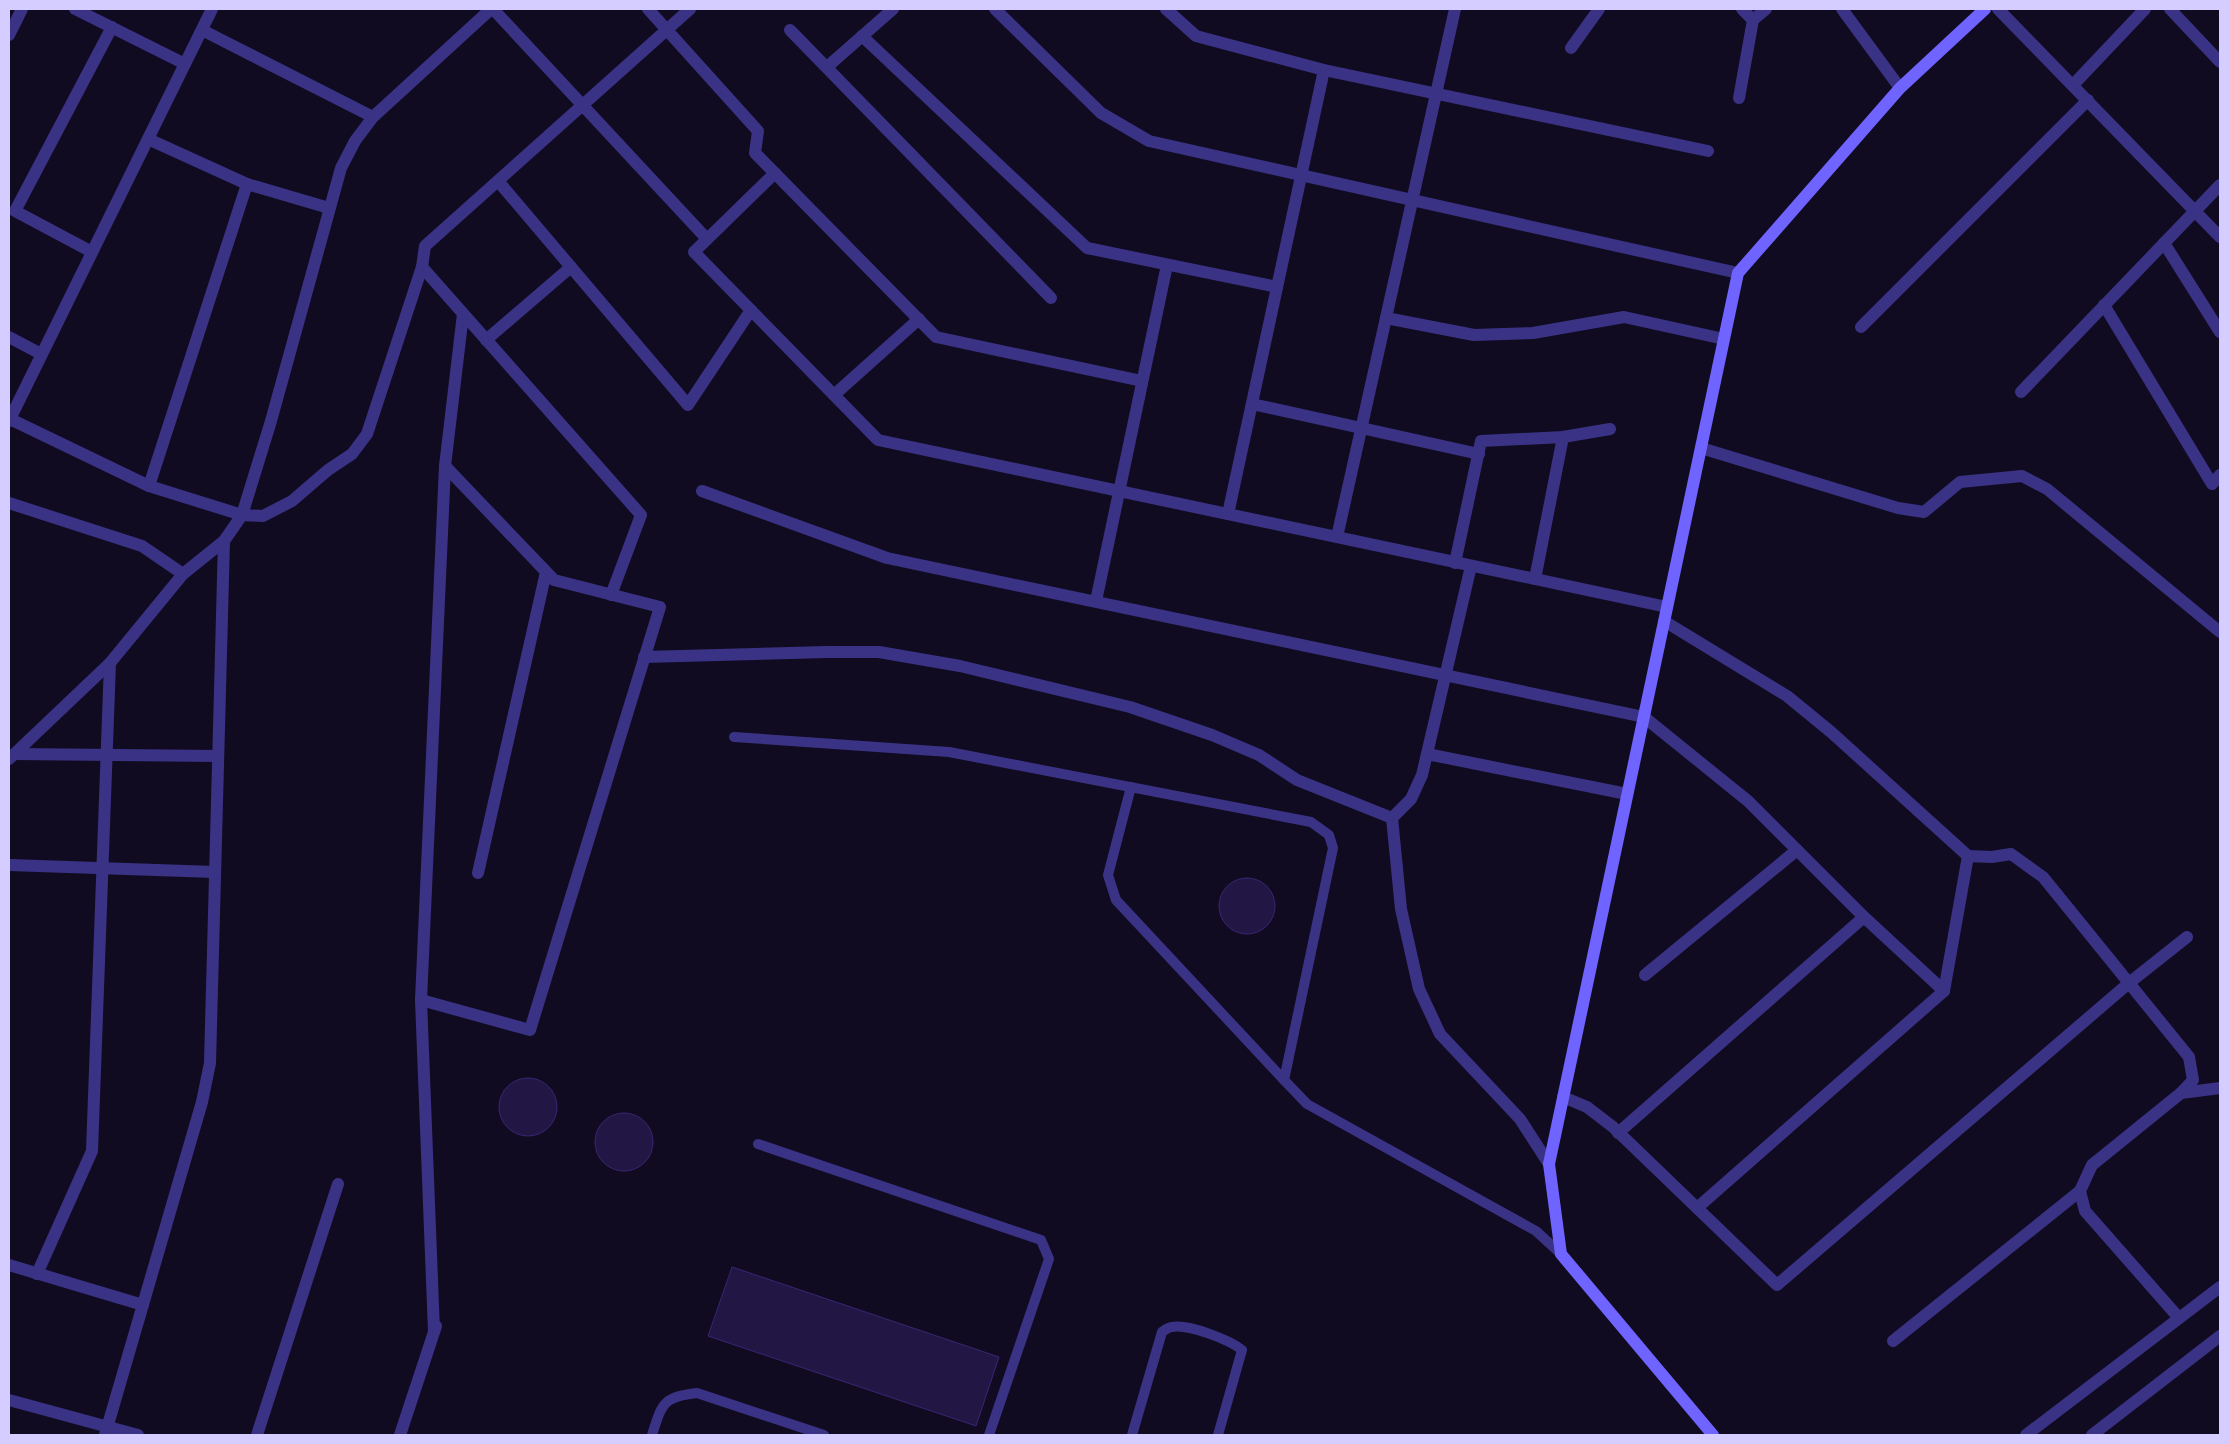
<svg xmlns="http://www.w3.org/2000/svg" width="2229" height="1444" font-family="Lato,sans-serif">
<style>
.building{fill:#221645;stroke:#392673}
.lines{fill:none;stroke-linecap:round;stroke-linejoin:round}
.lane{stroke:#3a3385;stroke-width:10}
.street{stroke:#3a3385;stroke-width:12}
.secondary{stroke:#6f64ff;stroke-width:12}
</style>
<rect width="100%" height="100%" fill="#110b22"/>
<g class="building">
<circle cx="1247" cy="906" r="28"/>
<circle cx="528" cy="1107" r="29"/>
<circle cx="624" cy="1142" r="29"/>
<polygon points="732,1267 999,1357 976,1426 708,1336"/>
</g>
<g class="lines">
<g class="lane">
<polyline points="734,737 949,752 1311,822 1329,835 1333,848 1284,1080 1307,1104 1536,1231 1561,1254"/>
<polyline points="1131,787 1108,875 1116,900 1284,1080"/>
<polyline points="758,1144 1041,1240 1049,1259 989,1435"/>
<path d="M 652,1435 C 662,1404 662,1397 697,1393 L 824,1435"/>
<path d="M 1132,1435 L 1162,1332 C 1165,1330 1168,1327 1172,1327 C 1189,1324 1230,1340 1242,1350 L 1218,1435"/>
</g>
<g class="street">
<polyline points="75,9 185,64"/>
<polyline points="493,9 707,239"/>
<polyline points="648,9 758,131 755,153 936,337 1142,381"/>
<polyline points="995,9 1101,113 1149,141 1738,273"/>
<polyline points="1166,9 1196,36 1324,70 1708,151"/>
<polyline points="1742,9 1753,20"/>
<polyline points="1842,9 1900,88"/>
<polyline points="1998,9 2220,237"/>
<polyline points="2170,9 2220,62"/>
<polyline points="202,30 373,117"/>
<polyline points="790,30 1051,298"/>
<polyline points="9,35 22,9"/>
<polyline points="862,36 1087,248 1277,287"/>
<polyline points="1571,48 1599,9"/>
<polyline points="827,67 893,9"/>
<polyline points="2073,85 2145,9"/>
<polyline points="1739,98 1753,20 1766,9"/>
<polyline points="148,139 247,184 329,208"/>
<polyline points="775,173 694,252 878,440 1667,607"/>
<polyline points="498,181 688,405 751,310"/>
<polyline points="2164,243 2220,332"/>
<polyline points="92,252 15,211 112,27"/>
<polyline points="422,267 641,515 611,595"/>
<polyline points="2104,305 2212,484 2220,475"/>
<polyline points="1386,318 1474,335 1533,333 1624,317 1724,339"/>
<polyline points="1861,327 2088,100"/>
<polyline points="9,337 41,354"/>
<polyline points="486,340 571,267"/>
<polyline points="2021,392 2220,185"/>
<polyline points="834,395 919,319"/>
<polyline points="1252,404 1479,454"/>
<polyline points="10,419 149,486 242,515 263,516 292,501 328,470 352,454 367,434 422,267 425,246 690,9"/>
<polyline points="9,421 212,9"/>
<polyline points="1701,448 1898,508 1924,512 1960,482 2022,476 2047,489 2220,632"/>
<polyline points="149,486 247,184"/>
<polyline points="702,491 887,558 1644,717 1748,801 1864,917 1944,991"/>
<polyline points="9,503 142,546 183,574"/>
<polyline points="1228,514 1324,70"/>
<polyline points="1337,537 1455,9"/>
<polyline points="1455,563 1481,441 1563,437 1610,429"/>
<polyline points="1535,579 1563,437"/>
<polyline points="1096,601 1167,265"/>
<polyline points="1664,621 1787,696 1831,732 1968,856 1992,857 2011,854 2043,877 2189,1057 2193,1080 2181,1093 2092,1165 2080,1191 2085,1211 2179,1318"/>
<polyline points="644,657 827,652 879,652 960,666 1130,707 1212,735 1259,755 1297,780 1392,818"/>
<polyline points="15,754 218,756"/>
<polyline points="1427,754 1627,794"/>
<polyline points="9,759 110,663 183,574 224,541 242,515 271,421 341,168 355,141 373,117 491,9"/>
<polyline points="1392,818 1401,909 1419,989 1440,1034 1520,1119 1549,1164"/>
<polyline points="1392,818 1411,799 1422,775 1471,566"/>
<polyline points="9,865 215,872"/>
<polyline points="478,873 546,572"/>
<polyline points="1645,975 1797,850"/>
<polyline points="421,1000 530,1030 660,607 554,580 445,466"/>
<polyline points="2181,1093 2220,1088"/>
<polyline points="1563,1097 1587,1107 1613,1127 1777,1285 2129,983 2187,937"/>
<polyline points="1618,1133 1864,917"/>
<polyline points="1697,1208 1944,991 1968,856"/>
<polyline points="9,1265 143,1305"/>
<polyline points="37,1274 92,1151 110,663"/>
<polyline points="434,1331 421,1000 445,466 463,314"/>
<polyline points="1893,1341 2080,1191"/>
<polyline points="9,1400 138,1435"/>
<polyline points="105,1435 202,1102 210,1063 224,541"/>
<polyline points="257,1435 338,1184"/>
<polyline points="400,1435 436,1326"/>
<polyline points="2026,1435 2220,1287"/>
<polyline points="2092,1435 2220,1336"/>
</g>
<polyline class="secondary" points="1713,1435 1561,1254 1549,1164 1738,273 1900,88 1985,9"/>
</g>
<rect width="2229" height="1444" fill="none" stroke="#d5cdff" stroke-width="20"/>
</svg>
